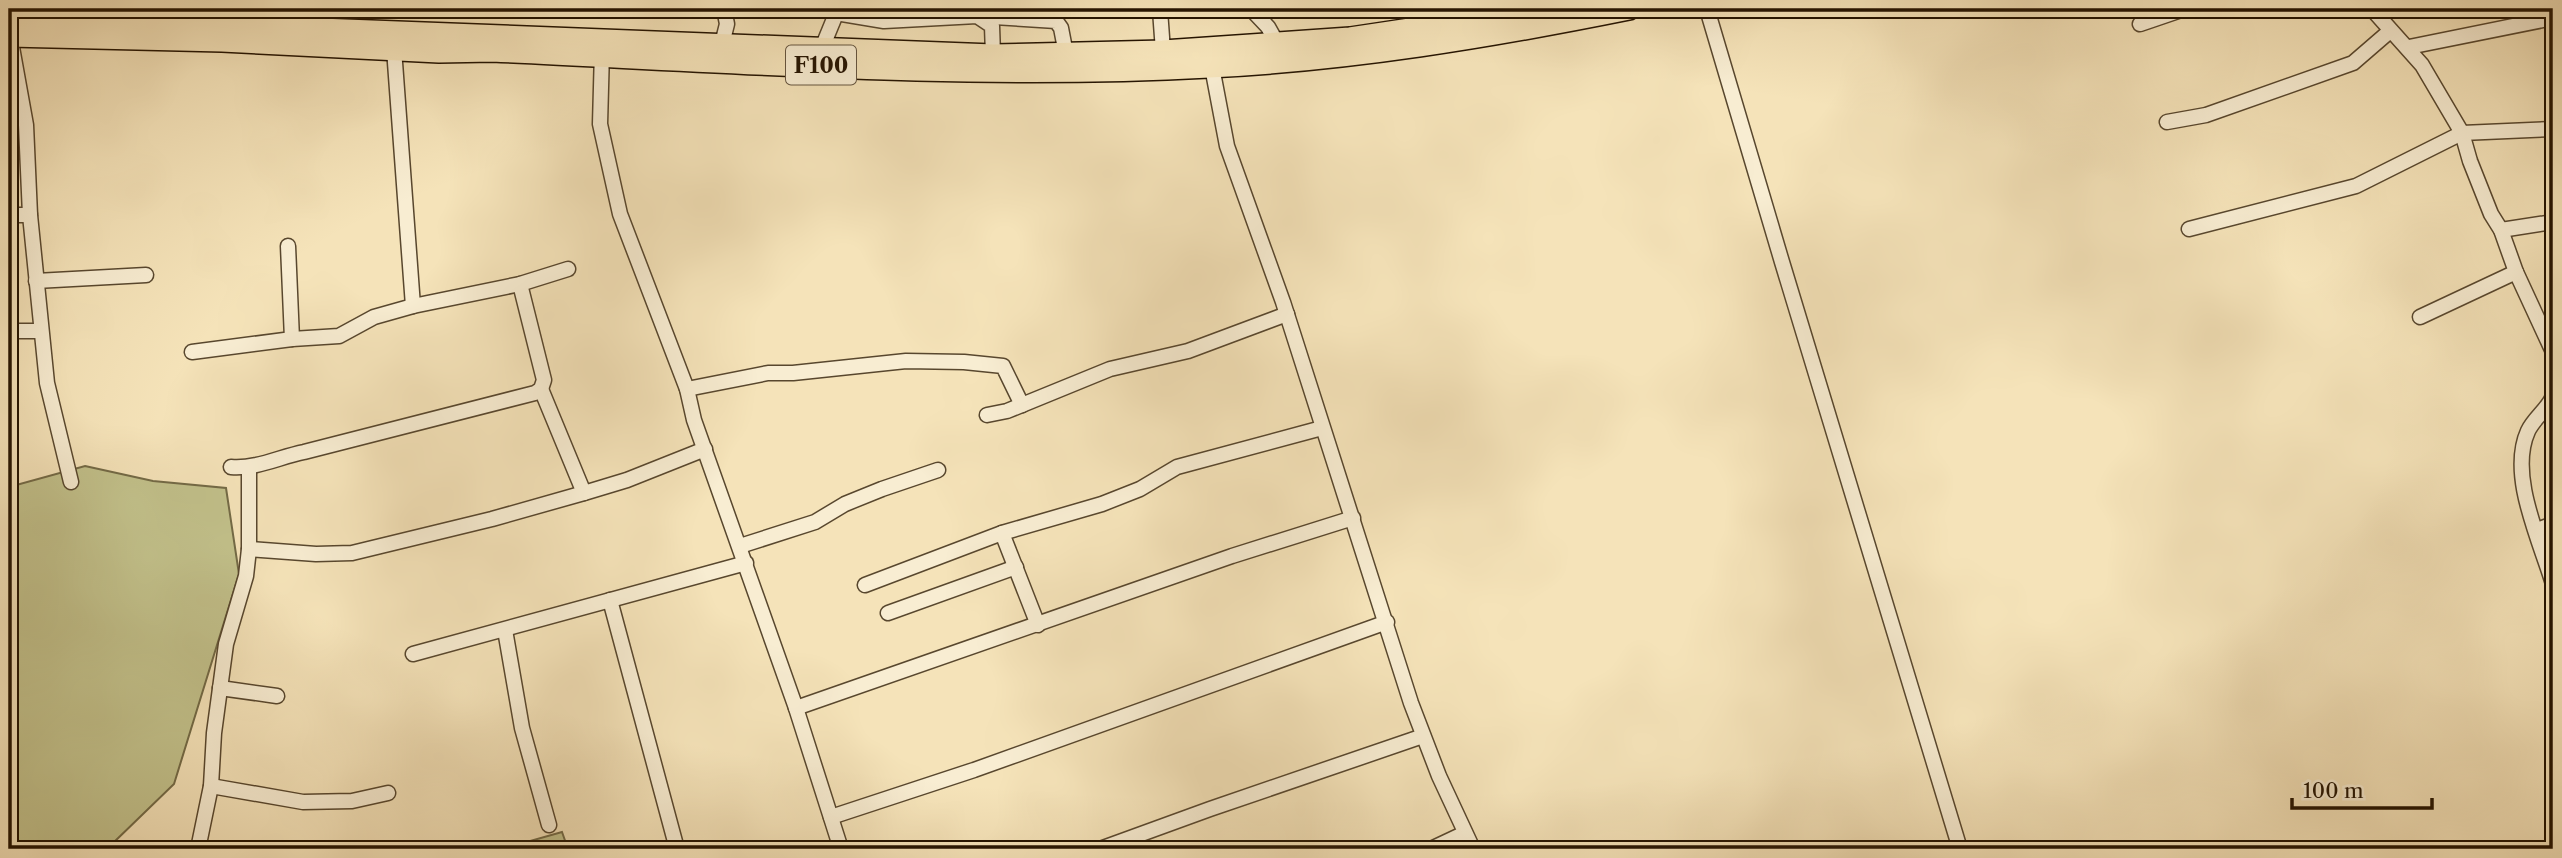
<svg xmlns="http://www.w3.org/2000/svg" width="2562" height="858" font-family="'Libre Caslon Text',serif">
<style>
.green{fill:#c2c18b;stroke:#736a46;stroke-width:2}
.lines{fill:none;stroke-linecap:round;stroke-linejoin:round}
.minor-casing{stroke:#58472e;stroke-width:17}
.highway-casing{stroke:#241300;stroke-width:24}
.minor{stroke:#f8edd2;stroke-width:14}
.highway{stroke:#f5e3b9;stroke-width:21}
.labels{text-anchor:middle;stroke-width:7;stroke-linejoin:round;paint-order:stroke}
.shield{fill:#f8edd2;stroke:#64543f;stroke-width:2}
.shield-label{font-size:23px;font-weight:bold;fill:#241300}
</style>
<rect width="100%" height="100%" fill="#f5e3b9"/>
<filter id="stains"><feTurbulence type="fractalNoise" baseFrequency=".00286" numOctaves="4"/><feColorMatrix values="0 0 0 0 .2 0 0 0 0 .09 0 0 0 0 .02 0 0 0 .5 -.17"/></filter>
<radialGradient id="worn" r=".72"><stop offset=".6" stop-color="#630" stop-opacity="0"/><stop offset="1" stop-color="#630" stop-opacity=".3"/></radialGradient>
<g class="green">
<polygon points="85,466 153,481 226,488 239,574 174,784 110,846 110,849 9,849 9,487"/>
<polygon points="562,832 568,849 502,849"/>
</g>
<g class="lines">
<g class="minor-casing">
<g id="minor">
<polyline points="184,9 192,13 196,24"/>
<polyline points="320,9 320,29"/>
<polyline points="1251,9 1268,27 1277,43"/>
<polyline points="1707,9 1782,262 1960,849"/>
<polyline points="2372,9 2422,65 2462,133 2470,161 2491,214 2501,230 2516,272 2553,352"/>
<polyline points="836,13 884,21 977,16 992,26 993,55"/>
<polyline points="977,16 1056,21 1061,28 1066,54"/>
<polyline points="2140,24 2184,9"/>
<polyline points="10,36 26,125 30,215 47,383 71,482"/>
<polyline points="722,44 727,24 724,9"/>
<polyline points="2409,47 2553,18"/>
<polyline points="822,48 838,9"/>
<polyline points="394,49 413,306"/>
<polyline points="602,51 600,124 620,214 687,389 694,420 796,708 841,849"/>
<polyline points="1163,51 1160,10 1167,9"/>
<polyline points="1212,67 1227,146 1283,302 1411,703 1439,776 1473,849"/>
<polyline points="2167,122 2206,115 2353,63 2390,31"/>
<polyline points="9,215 30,215"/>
<polyline points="2189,229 2356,186 2462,133 2553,129"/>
<polyline points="2501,230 2553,222"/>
<polyline points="288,246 292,339"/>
<polyline points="36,281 146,275"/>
<polyline points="2420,317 2516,272"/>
<polyline points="9,331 40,331"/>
<polyline points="192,352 292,339 339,336 374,317 413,306 520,284 568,269"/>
<polyline points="541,389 584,493"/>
<polyline points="687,389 768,373 793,373 906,361 964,362 1003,366 1022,405"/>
<path d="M 2553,396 C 2548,409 2534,418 2528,431 C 2508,475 2540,540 2553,584"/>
<polyline points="987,415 1007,411 1110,369 1188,351 1287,314"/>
<path d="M 231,467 C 257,469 279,457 304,452 C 381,433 458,413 535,393 L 541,389 L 544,380 L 520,284"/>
<polyline points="2537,530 2553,524"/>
<polyline points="740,546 815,522 845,504 882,489 938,470"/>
<polyline points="249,549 316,554 352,553 492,519 584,493 627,480 705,449"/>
<polyline points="865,585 1002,533"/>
<polyline points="610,600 677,849"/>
<polyline points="888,613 1016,567"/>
<polyline points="1038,625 1002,533 1102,504 1140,489 1177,467 1322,428"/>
<polyline points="505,630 522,728 549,825"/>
<polyline points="413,654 746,563"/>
<polyline points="220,688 277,696"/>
<polyline points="796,708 1232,556 1353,518"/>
<polyline points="211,786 303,802 352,801 388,793"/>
<polyline points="831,817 974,770 1387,622"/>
<polyline points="198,849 211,786 214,733 226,644 246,576 249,549 249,468"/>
<polyline points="1100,849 1210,809 1423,736"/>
<polyline points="1431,849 1465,833"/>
</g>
</g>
<g class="highway-casing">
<g id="highway">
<polyline points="9,17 993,55 1163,51 1350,38 1544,9"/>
<path d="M 9,36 L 222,41 L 439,52 L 493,51 C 731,62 971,80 1209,67 C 1351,60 1490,37 1629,9"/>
</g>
</g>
<use href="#minor" class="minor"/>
<use href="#highway" class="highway"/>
</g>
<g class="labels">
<rect class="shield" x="786" y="45.5" width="70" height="39" rx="5"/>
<g class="shield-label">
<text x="821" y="73">F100</text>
</g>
</g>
<rect width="2562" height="858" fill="none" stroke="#f5e3b9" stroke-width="35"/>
<rect x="10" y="10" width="2541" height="837" fill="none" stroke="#241300" stroke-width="3.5"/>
<rect x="18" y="18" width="2527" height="823" fill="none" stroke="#241300" stroke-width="2"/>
<path d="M2292 798v10h140v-10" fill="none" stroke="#241300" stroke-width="3.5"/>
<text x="2303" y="798" font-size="21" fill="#241300" stroke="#f8edd2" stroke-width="5" paint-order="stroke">100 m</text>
<rect width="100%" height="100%" filter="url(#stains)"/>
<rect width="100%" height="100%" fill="url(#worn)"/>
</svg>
